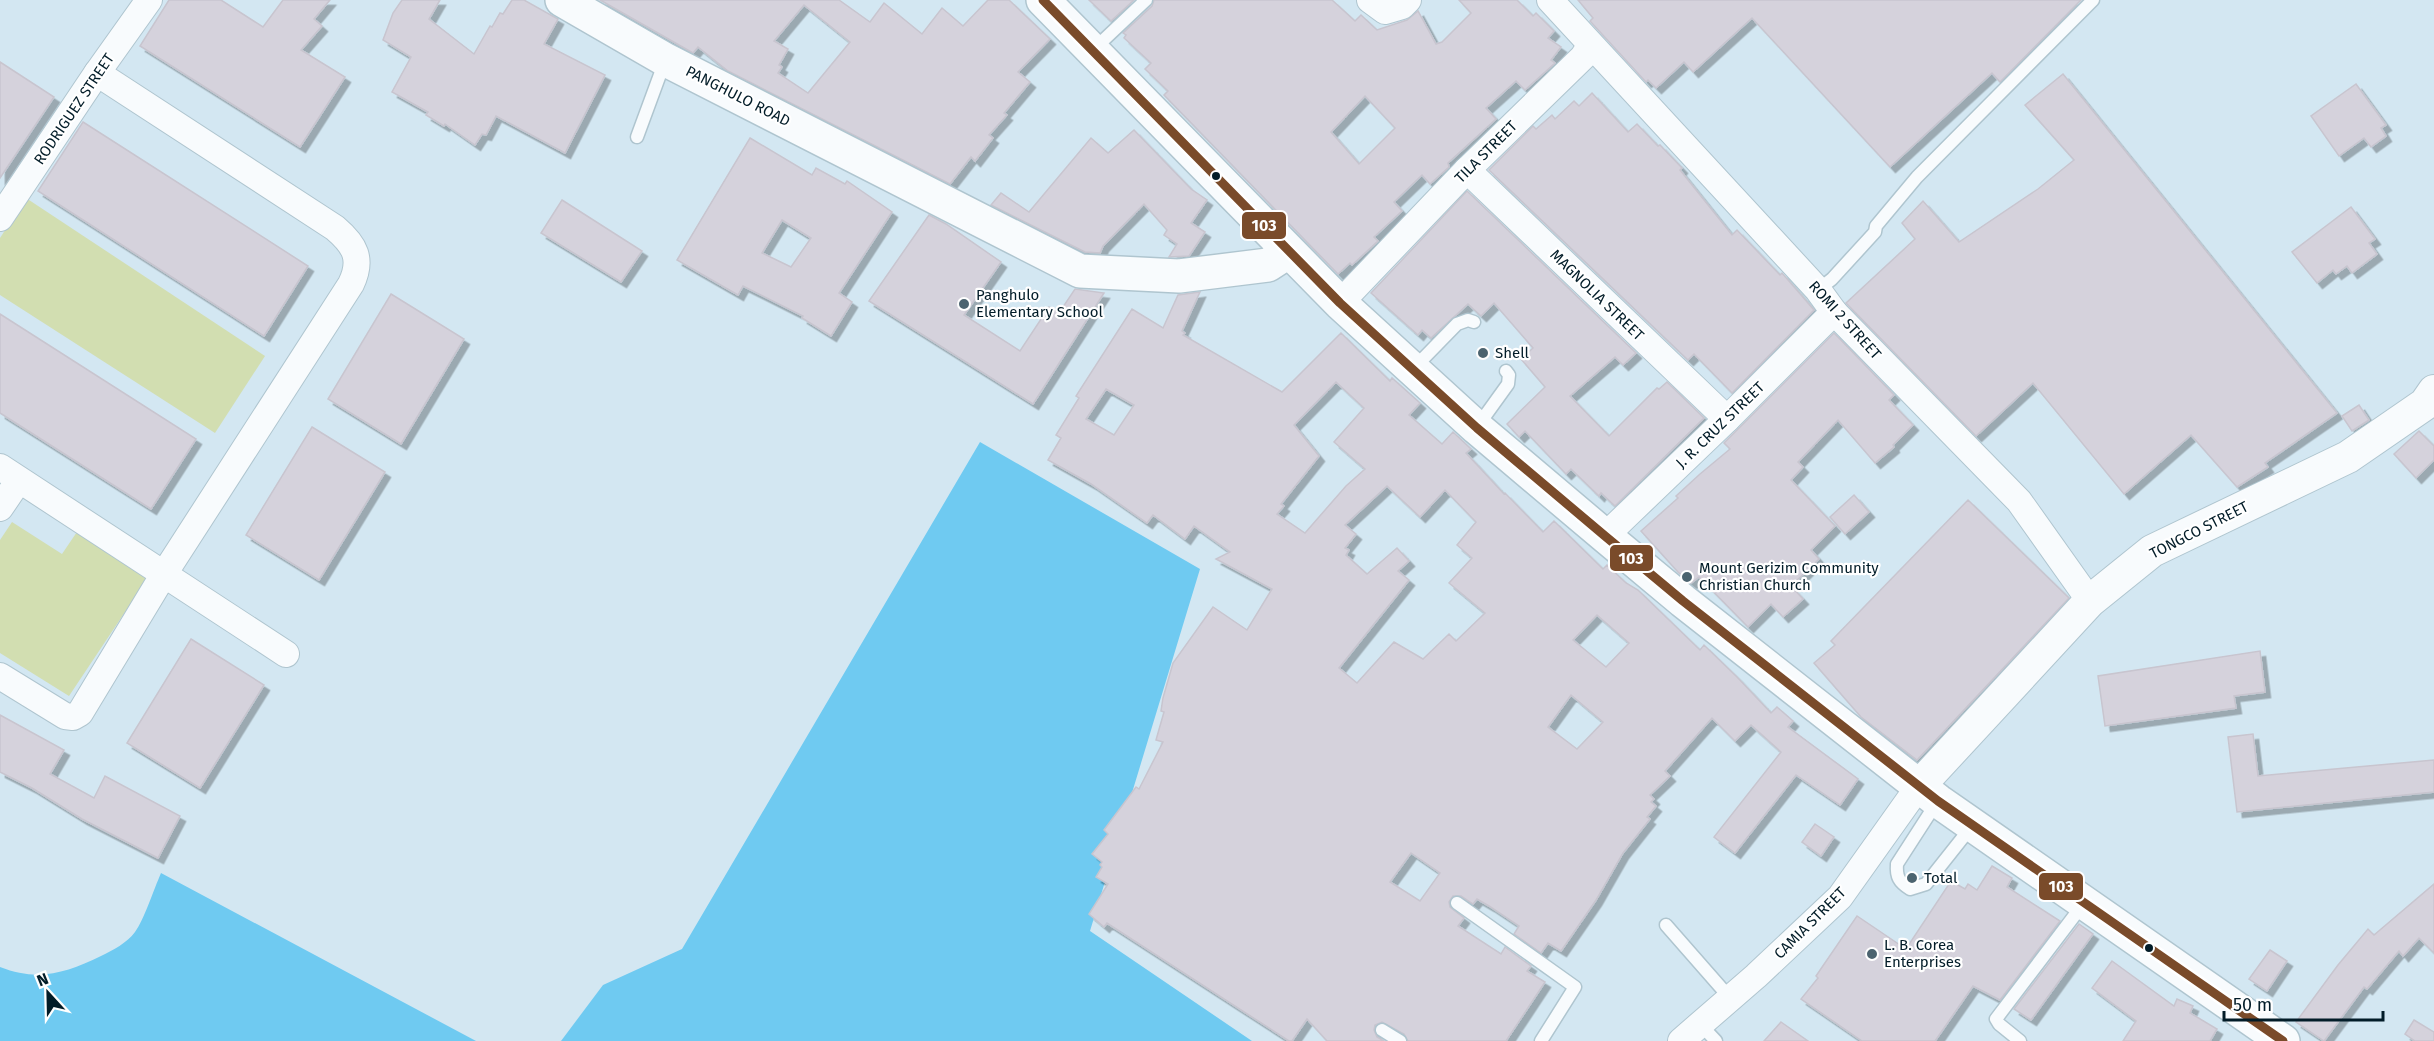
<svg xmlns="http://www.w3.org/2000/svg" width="2434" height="1041" font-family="'Fira Sans',sans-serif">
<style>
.green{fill:#d2deb1}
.water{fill:#6fcaf1}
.building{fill:#d5d2dc;stroke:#c8c5cf;stroke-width:1.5;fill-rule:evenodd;filter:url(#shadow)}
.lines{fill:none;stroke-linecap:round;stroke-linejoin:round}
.service-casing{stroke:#afc5cf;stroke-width:15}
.minor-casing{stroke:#afc5cf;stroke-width:28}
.tertiary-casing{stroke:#afc5cf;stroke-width:34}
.secondary-casing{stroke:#afc5cf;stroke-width:36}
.service{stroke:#f8fbfd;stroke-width:12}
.minor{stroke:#f8fbfd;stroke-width:26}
.tertiary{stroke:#f8fbfd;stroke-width:32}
.secondary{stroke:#f8fbfd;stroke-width:33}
.bus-1-casing{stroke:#fff;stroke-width:14}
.bus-1{stroke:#7a4b2a;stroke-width:9}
.bus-dot{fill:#021c28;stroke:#fff;stroke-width:2}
.poi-dot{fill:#4b636f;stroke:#fff;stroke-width:2}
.labels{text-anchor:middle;stroke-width:4.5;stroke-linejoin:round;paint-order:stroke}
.street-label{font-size:15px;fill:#021c28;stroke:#fff}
.poi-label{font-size:15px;fill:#021c28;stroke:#fff;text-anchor:start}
.line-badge{stroke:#fff;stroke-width:2}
.badge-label{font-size:16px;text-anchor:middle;font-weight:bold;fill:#fff}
</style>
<defs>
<filter id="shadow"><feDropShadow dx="5.5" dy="5.5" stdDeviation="0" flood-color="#0004"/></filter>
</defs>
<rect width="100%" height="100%" fill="#d3e7f2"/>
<g class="green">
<polygon points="26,198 265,356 215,433 0,295 0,238"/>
<polygon points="12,522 62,554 81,526 151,573 69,696 0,653 0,540"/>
</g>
<g class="water">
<polygon points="980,442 1200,569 1090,931 1252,1041 561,1041 603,985 682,949"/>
<path d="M 161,873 L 476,1041 L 0,1041 L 0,967 C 38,982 66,973 101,956 C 113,950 127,943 135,932 C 144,920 154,889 161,873 Z"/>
</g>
<g class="building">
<polygon points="169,0 221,0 263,27 283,0 330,0 314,19 322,26 301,50 345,77 300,147 140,46"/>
<polygon points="402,0 440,0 429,19 474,54 490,26 492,27 500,13 503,14 512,0 524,0 558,19 544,44 605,75 565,153 496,116 486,135 482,134 475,145 445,124 444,126 426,115 428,112 392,92 411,57 383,40 393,13"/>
<path d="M 600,0 L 839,0 L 870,22 L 884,3 L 922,34 L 942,8 L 963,26 L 988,0 L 1009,0 L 1050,39 L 1018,72 L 1030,82 L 1004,113 L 1007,115 L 989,135 L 993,138 L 975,161 L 971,157 L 950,184 L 728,71 L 698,47 L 693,53 ZM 804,5 L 850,42 L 808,93 L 778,73 L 782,67 L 779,65 L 788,49 L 774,41 Z"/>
<polygon points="1089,0 1134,0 1111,21"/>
<path d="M 1154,0 L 1332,0 L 1355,21 L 1361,15 L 1377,30 L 1407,20 L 1418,11 L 1436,44 L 1442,42 L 1471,13 L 1459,0 L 1517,0 L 1533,16 L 1536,13 L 1554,31 L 1548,38 L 1561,47 L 1551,60 L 1555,63 L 1525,90 L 1516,81 L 1486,108 L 1496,119 L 1448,163 L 1449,167 L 1430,184 L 1422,175 L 1394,202 L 1402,211 L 1374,237 L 1378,241 L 1352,265 L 1350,263 L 1338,274 L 1164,95 L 1168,91 L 1145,69 L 1151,63 L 1124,38 L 1126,35 L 1123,33 L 1152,6 ZM 1365,96 L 1395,128 L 1359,164 L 1331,132 Z"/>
<polygon points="1578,0 2081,0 2000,82 1992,73 1890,167 1752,18 1693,72 1684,62 1656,88 1648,80 1646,82 1590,21 1593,18"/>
<polygon points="0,62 54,97 0,178"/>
<polygon points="2063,74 2337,413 2265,463 2268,467 2237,487 2191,435 2124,494 2033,383 1976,436 1846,303 1915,239 1902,223 1923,201 1959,242 2038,189 2074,160 2025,105"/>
<polygon points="2356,84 2386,125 2381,128 2386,136 2371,147 2364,138 2339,156 2311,116"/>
<polygon points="1592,93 1628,132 1637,124 1658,146 1660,145 1682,168 1680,170 1732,235 1737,230 1780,275 1782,273 1814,310 1732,393 1694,354 1688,360 1489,170 1533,126 1536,129 1552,115 1555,119 1574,101 1579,106"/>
<polygon points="83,122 308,266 264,336 38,191"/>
<polygon points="1134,130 1191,189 1207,200 1191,223 1205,232 1189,256 1169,257 1177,244 1164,235 1167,230 1144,204 1103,246 1100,253 1085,252 991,205 1001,193 1029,212 1091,138 1108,153"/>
<path d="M 750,138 L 812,175 L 816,168 L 845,184 L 847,181 L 892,212 L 839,293 L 852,302 L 831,336 L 802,318 L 803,316 L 743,286 L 738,295 L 677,260 ZM 782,220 L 811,238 L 791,267 L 762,253 Z"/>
<polygon points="1467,191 1636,353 1623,365 1615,357 1570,396 1609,436 1657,388 1659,389 1667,382 1704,418 1615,506 1601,493 1599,496 1571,469 1566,474 1525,431 1519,437 1507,424 1545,387 1521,359 1533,348 1494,303 1481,316 1468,304 1431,338 1422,330 1418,335 1371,293"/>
<polygon points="562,200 642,251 621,282 541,233"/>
<polygon points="2351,207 2375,239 2369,243 2377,254 2352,273 2347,266 2336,274 2333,270 2317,283 2292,252"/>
<polygon points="929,215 946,224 1001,262 964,315 1020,351 1049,307 1059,313 1075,289 1104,293 1033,404 869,301"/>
<path d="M 1200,292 L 1182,331 L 1185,333 L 1183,335 L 1282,392 L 1341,333 L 1390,381 L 1392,378 L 1420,403 L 1409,415 L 1442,444 L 1453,432 L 1471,449 L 1466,453 L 1504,494 L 1505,493 L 1543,532 L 1554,521 L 1603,569 L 1607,565 L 1626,583 L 1638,590 L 1700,650 L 1704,645 L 1737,677 L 1771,713 L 1777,707 L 1793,721 L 1788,727 L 1858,779 L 1840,805 L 1796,775 L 1735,853 L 1714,837 L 1781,752 L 1751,725 L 1735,741 L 1712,718 L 1665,771 L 1670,776 L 1650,795 L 1654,799 L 1651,802 L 1656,806 L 1647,817 L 1650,819 L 1623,853 L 1596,900 L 1561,951 L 1548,943 L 1541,953 L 1514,934 L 1519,926 L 1489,906 L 1477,899 L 1473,904 L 1461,896 L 1453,896 L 1449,902 L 1450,907 L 1464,918 L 1458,926 L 1501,954 L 1505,947 L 1531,966 L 1527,971 L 1545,982 L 1506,1041 L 1408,1041 L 1404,1034 L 1382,1022 L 1375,1025 L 1374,1030 L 1377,1037 L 1384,1041 L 1327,1041 L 1307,1019 L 1292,1041 L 1289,1041 L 1107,923 L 1104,927 L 1089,914 L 1108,884 L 1096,877 L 1102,867 L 1100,865 L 1102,862 L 1092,854 L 1108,834 L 1104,830 L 1136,787 L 1139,789 L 1163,742 L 1156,740 L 1164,712 L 1161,711 L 1163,698 L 1173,663 L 1213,607 L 1247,630 L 1272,589 L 1216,559 L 1230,552 L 1194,526 L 1185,539 L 1153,515 L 1147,523 L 1091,484 L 1048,460 L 1061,438 L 1056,435 L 1079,398 L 1076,396 L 1132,309 L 1163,328 L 1178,295 ZM 1336,382 L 1364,408 L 1334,442 L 1365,469 L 1346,486 L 1305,533 L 1277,514 L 1284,506 L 1281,504 L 1319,456 L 1294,425 ZM 1106,389 L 1134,405 L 1114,435 L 1086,419 ZM 1387,486 L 1420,517 L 1445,490 L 1476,522 L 1457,545 L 1472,558 L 1449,583 L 1485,613 L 1456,641 L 1449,634 L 1423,659 L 1394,642 L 1357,683 L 1339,668 L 1409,580 L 1398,571 L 1409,561 L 1397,548 L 1367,574 L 1346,555 L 1349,550 L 1345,548 L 1356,534 L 1345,525 ZM 1597,615 L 1629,643 L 1606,667 L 1573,640 ZM 1571,695 L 1603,722 L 1577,749 L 1548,727 ZM 1411,853 L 1440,873 L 1420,901 L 1390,882 Z"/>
<polygon points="391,294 464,339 401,444 328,399"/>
<polygon points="0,314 196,439 151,509 0,413"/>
<polygon points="1834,333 1894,395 1889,400 1913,425 1893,445 1894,447 1875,463 1838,420 1798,462 1803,467 1791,480 1835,526 1811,550 1819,559 1791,586 1803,599 1783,617 1771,604 1748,627 1699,577 1691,583 1678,572 1641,531 1678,498 1676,496 1700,474 1730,449 1724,443"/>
<polygon points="2359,405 2369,420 2352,431 2342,416"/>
<polygon points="312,427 385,472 319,580 246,535"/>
<polygon points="2419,431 2434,446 2434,460 2416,478 2394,454"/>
<polygon points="1854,495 1869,512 1845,534 1830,517"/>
<polygon points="1968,500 2069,598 1917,760 1861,717 1814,663 1835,645 1831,641"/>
<polygon points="191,639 264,685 200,788 127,743"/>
<polygon points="2260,651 2265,692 2234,696 2236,708 2105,726 2098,676"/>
<polygon points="0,715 64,750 50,774 94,798 105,776 180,816 158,858 82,819 32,788 0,772"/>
<polygon points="2253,734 2258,776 2434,760 2434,792 2237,812 2228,737"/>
<polygon points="1815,824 1834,837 1821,856 1802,842"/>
<polygon points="1992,866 2012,878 2007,887 2060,921 2000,1000 1973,986 1935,1041 1862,1041 1801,999 1818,978 1816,976 1857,916 1906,949 1951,881 1965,889 1968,884 1977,890"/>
<polygon points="2434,884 2434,953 2419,938 2403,956 2399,951 2367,989 2364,987 2324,1041 2296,1022 2338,965 2368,929 2374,935"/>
<polygon points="2079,924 2093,934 2031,1020 2014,1009"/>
<polygon points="2270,950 2287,961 2267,991 2249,979"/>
<polygon points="2112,961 2174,1006 2177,999 2193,1006 2190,1013 2217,1029 2210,1041 2123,1041 2136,1021 2092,988"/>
<polygon points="2414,1020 2434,1032 2434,1041 2415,1041 2405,1034"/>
<polygon points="1781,1022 1808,1041 1764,1041"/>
</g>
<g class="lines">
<g class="service-casing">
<g id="service">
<polyline points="1093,50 1146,0"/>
<polyline points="637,137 665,61"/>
<polyline points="1818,290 1832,279 1875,232 1876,226 1917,177 2093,0"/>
<polyline points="1414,368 1457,324 1468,320 1474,322"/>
<polyline points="1477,427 1508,384 1509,375 1506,371"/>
<path d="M 1937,802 L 1897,864 C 1896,877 1899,882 1910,889 L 1926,884 L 1972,826"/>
<polyline points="1457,903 1575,987 1541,1041"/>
<polyline points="1666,925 1730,998"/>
<polyline points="1700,1024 1716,1041"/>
<polyline points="1382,1030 1400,1041"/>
<polyline points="2020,1041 1999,1024 1996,1019 2084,903"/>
</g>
</g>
<g class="minor-casing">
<g id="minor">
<polyline points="1370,0 1385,11 1402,6 1408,0"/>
<polyline points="1550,0 1818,290 1834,312 2019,501 2090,601"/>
<polyline points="1467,170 1727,419"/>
<polyline points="0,218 97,73 149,0"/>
<polyline points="1340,303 1467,170 1583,57 1590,46"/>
<polyline points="0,467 286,654"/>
<polyline points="0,508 19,480"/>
<polyline points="1605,536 1727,419 1834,312"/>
<path d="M 0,676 L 65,716 L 73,717 L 80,713 L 164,574 L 351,284 C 363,259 355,245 335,228 L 97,73"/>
<polyline points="1681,1041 1756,976 1840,897 1919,786"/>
</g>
</g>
<g class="tertiary-casing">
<polyline id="tertiary" points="1919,786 2090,601 2152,551 2348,457 2425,404 2434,391"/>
</g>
<g class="secondary-casing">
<g id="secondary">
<polyline points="562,0 666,60 1080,271 1179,276 1268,265 1288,252"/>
<polyline points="1043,0 1340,303 1477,428 1605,536 1683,601 1938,801 2283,1041"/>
</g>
</g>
<use href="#service" class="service"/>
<use href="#minor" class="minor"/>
<use href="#tertiary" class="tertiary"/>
<use href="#secondary" class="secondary"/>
<g class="bus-1-casing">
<polyline id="bus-1" points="1043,0 1340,303 1477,428 1605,536 1683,601 1938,801 2283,1041"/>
</g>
<use href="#bus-1" class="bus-1"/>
</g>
<g class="bus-dot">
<circle cx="1216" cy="176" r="5"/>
<circle cx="2149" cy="948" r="5"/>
</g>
<g class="poi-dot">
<circle cx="964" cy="304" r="6"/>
<circle cx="1483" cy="353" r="6"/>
<circle cx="1687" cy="577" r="6"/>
<circle cx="1912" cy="878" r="6"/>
<circle cx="1872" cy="954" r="6"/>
</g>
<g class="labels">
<g class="street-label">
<text transform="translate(738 96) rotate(27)" y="5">PANGHULO ROAD</text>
<text transform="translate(74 109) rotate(-56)" y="5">RODRIGUEZ STREET</text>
<text transform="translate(1486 152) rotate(-45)" y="5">TILA STREET</text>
<text transform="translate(1597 295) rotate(44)" y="5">MAGNOLIA STREET</text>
<text transform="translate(1845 320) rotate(48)" y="5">ROMI 2 STREET</text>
<text transform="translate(1720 425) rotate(-44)" y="5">J. R. CRUZ STREET</text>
<text transform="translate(2199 530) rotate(-27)" y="5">TONGCO STREET</text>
<text transform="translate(1810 923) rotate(-45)" y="5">CAMIA STREET</text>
</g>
<g class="poi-label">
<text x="976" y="300">Panghulo<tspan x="976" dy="17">Elementary School</tspan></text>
<text x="1495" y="358">Shell</text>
<text x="1699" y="573">Mount Gerizim Community<tspan x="1699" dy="17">Christian Church</tspan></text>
<text x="1924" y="883">Total</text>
<text x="1884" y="950">L. B. Corea<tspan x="1884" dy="17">Enterprises</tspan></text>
</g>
</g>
<g class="line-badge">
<rect x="1241" y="211" width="46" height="29" rx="6" fill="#7a4b2a"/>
<rect x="1609" y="544" width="45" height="28" rx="6" fill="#7a4b2a"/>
<rect x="2038" y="872" width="46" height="29" rx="6" fill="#7a4b2a"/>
</g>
<g class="badge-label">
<text x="1264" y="231">103</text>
<text x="1631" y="564">103</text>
<text x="2061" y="892">103</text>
</g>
<g transform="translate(48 993) rotate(338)" stroke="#ffffff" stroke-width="4.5" paint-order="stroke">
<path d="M0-4.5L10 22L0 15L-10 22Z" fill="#021c28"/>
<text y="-9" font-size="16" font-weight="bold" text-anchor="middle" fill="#021c28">N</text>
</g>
<path d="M2224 1011v9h159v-9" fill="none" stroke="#021c28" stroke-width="3"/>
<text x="2233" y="1011" font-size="18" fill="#021c28" stroke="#ffffff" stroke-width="4.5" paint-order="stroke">50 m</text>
</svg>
